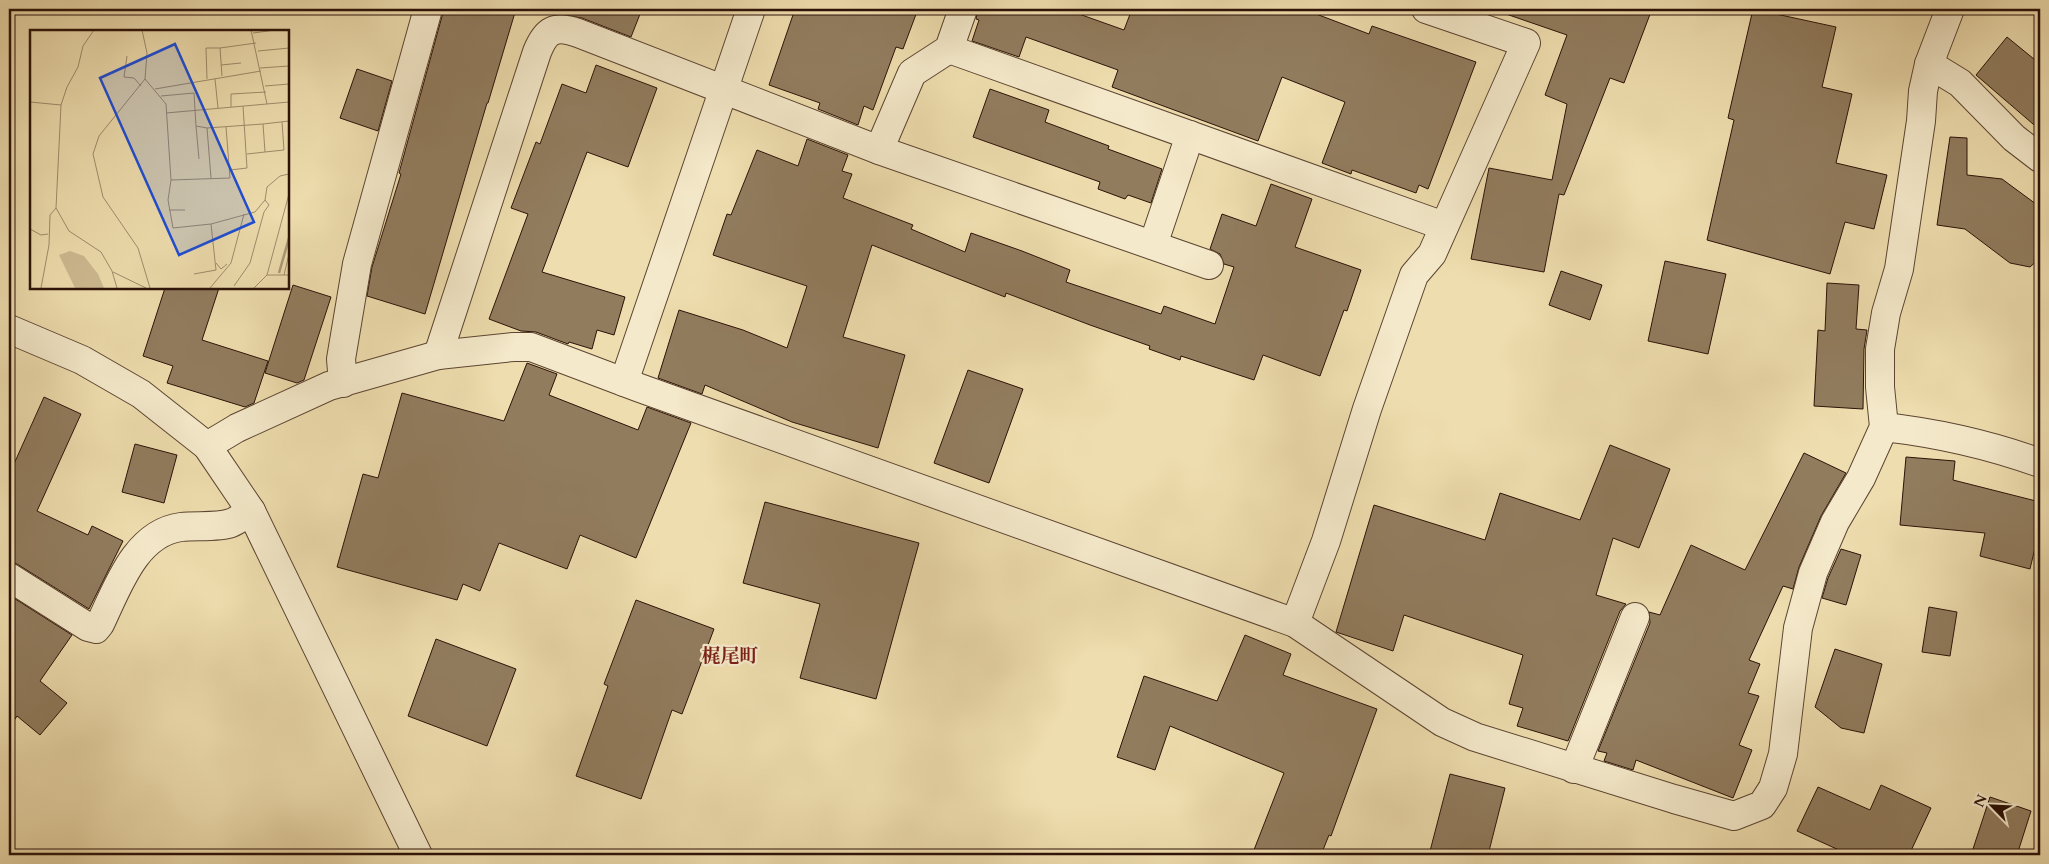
<svg xmlns="http://www.w3.org/2000/svg" width="2049" height="864" font-family="Cardo,'Noto Serif JP',serif">
<style>
.building{fill:#917c5e;stroke:#2c1208}
.lines{fill:none;stroke-linecap:round;stroke-linejoin:round}
.minor-casing{stroke:#5c4532;stroke-width:30}
.tertiary-casing{stroke:#5c4532;stroke-width:30}
.minor{stroke:#f4e9ca;stroke-width:28}
.tertiary{stroke:#f4e9ca;stroke-width:28}
.labels{text-anchor:middle;stroke-width:4.5;stroke-linejoin:round;paint-order:stroke}
.quarter-label{font-size:19px;font-weight:bold;fill:#7a1f14;stroke:#f4e9ca}
.inset-river{fill:none;stroke:#ac9876;stroke-width:2.5}
.inset-road{fill:none;stroke:#a08c6c;stroke-width:1}
.view{fill:#1d4ed8;fill-opacity:0.15;stroke:#1d4ed8;stroke-width:2.5}
.inset-edge{fill:none;stroke:#2c1208;stroke-width:2.5}
</style>
<rect width="100%" height="100%" fill="#eeddae"/>
<filter id="stains"><feTurbulence type="fractalNoise" baseFrequency=".004" numOctaves="4"/><feColorMatrix values="0 0 0 0 .2 0 0 0 0 .09 0 0 0 0 .02 0 0 0 .5 -.17"/></filter>
<radialGradient id="worn" r=".72"><stop offset=".6" stop-color="#630" stop-opacity="0"/><stop offset="1" stop-color="#630" stop-opacity=".3"/></radialGradient>
<g class="building">
<polygon points="444,9 516,9 488,103 487,103 425,314 367,296 372,267 401,174 399,173"/>
<polygon points="552,9 642,9 631,37 582,18 557,14 551,12"/>
<polygon points="795,9 918,9 903,49 896,47 873,110 864,106 858,125 818,109 820,103 769,85"/>
<polygon points="978,9 1065,9 1124,30 1132,9 1303,9 1369,34 1372,26 1476,62 1428,189 1419,185 1416,193 1352,170 1351,174 1322,163 1345,102 1282,77 1258,141 1112,87 1118,70 1026,37 1019,57 972,41 979,20 976,19"/>
<polygon points="1506,9 1652,9 1624,83 1610,78 1564,195 1559,194 1544,272 1471,259 1489,168 1552,180 1567,104 1545,95 1567,35 1506,14"/>
<polygon points="1753,9 1836,27 1822,87 1852,94 1836,163 1887,175 1874,229 1845,222 1830,274 1707,240 1734,120 1728,118"/>
<polygon points="2007,37 2040,64 2040,130 1976,75"/>
<polygon points="596,65 657,88 628,167 587,152 542,272 625,297 614,335 597,330 592,349 569,342 568,344 536,332 521,331 489,319 528,214 511,208 536,142 540,144 562,84 586,93"/>
<polygon points="357,69 392,81 378,131 340,118"/>
<polygon points="990,89 1049,110 1045,122 1109,146 1108,149 1162,169 1151,203 1128,195 1125,199 1098,189 1100,182 973,137"/>
<polygon points="1950,137 1967,138 1967,175 2002,179 2040,207 2040,258 2030,267 2010,263 1965,229 1937,225"/>
<polygon points="807,139 848,155 842,171 852,174 843,198 913,225 911,229 965,252 971,233 1022,251 1070,270 1066,282 1161,314 1164,306 1215,324 1234,267 1224,264 1220,254 1210,249 1222,214 1256,226 1271,184 1312,199 1295,247 1361,270 1347,311 1344,310 1320,376 1263,355 1254,380 1181,356 1180,360 1149,349 1150,346 1090,325 1006,293 1005,297 872,245 843,337 905,355 878,448 792,422 705,385 702,394 658,378 679,310 743,330 787,348 807,286 713,255 727,214 731,215 757,150 798,166"/>
<polygon points="1665,261 1726,274 1708,354 1648,341"/>
<polygon points="1561,271 1602,285 1590,320 1549,305"/>
<polygon points="1827,283 1859,285 1856,329 1867,330 1864,349 1863,409 1814,406 1818,330 1825,331"/>
<polygon points="293,285 331,297 304,380 297,383 265,373"/>
<polygon points="165,288 219,288 202,340 268,361 254,403 245,407 167,383 173,366 143,356"/>
<polygon points="527,363 557,374 549,395 638,430 647,407 691,423 636,558 580,535 567,569 499,543 480,591 463,584 457,600 337,567 363,474 378,478 402,393 504,421"/>
<polygon points="968,370 1023,389 989,483 934,463"/>
<polygon points="44,397 81,414 37,511 88,535 92,526 123,541 89,609 17,564 9,562 9,475"/>
<polygon points="135,444 177,455 164,503 122,492"/>
<polygon points="1610,445 1670,469 1639,548 1613,538 1596,595 1626,604 1620,611 1568,741 1517,726 1523,708 1509,704 1523,655 1404,615 1393,651 1336,632 1374,505 1485,540 1500,493 1580,520"/>
<polygon points="1804,453 1846,473 1821,516 1799,567 1793,589 1783,586 1749,660 1760,664 1748,693 1759,696 1739,745 1752,750 1733,798 1636,760 1633,770 1604,761 1607,753 1598,751 1650,623 1649,612 1660,615 1691,545 1745,570"/>
<polygon points="1906,457 1955,461 1953,480 2040,502 2040,527 2030,569 1980,556 1985,533 1900,525"/>
<polygon points="765,502 919,543 876,699 800,678 820,604 743,583"/>
<polygon points="1841,549 1861,555 1846,605 1822,598 1828,578"/>
<polygon points="9,595 72,635 40,681 67,703 40,735 17,716 9,728"/>
<polygon points="636,600 714,629 682,714 672,710 641,799 576,776 608,686 604,684"/>
<polygon points="1929,607 1957,612 1950,656 1922,652"/>
<polygon points="1245,635 1291,654 1283,675 1377,709 1331,836 1329,835 1321,855 1252,855 1284,773 1170,726 1155,770 1117,757 1144,676 1217,701"/>
<polygon points="436,639 516,669 487,746 408,716"/>
<polygon points="1835,649 1882,664 1864,733 1841,728 1815,707"/>
<polygon points="1450,774 1505,788 1488,855 1429,855"/>
<polygon points="1881,785 1931,808 1909,855 1850,855 1797,831 1818,787 1870,810"/>
<polygon points="1990,797 2031,811 2017,855 1971,855"/>
</g>
<g class="lines">
<g class="minor-casing">
<g id="minor">
<polyline points="949,49 1444,226"/>
<polyline points="879,150 1209,265"/>
<polyline points="1153,245 1190,135"/>
<path d="M 438,355 L 537,52 C 546,30 554,25 578,33 L 879,150 L 912,73 L 949,49 L 963,9"/>
<polyline points="624,382 751,9"/>
<polyline points="343,383 341,359 357,264 428,9"/>
<path d="M 1884,427 C 1937,433 1990,445 2040,463"/>
<polyline points="207,446 237,428 329,386 438,355 513,347 531,347 637,387 1295,623 1442,722 1475,737 1674,799 1734,816 1762,805 1773,788 1783,754 1798,628 1813,573 1835,522 1861,478 1884,427 1880,387 1880,349 1886,313 1899,269 1921,121 1923,91 1929,64 1950,9"/>
<path d="M 9,577 L 88,627 L 96,629 L 100,624 C 117,589 135,533 181,527 C 195,525 217,528 231,523 C 237,521 244,515 251,511"/>
<polyline points="1295,623 1326,541 1367,409 1414,275 1432,254 1526,43 1426,9"/>
<polyline points="1574,769 1635,617"/>
</g>
</g>
<g class="tertiary-casing">
<g id="tertiary">
<polyline points="1929,64 1960,83 2014,138 2040,158"/>
<polyline points="9,329 82,360 141,394 207,446 251,511 418,855"/>
</g>
</g>
<use href="#minor" class="minor"/>
<use href="#tertiary" class="tertiary"/>
</g>
<g class="labels">
<g class="quarter-label">
<text x="730" y="662">梶尾町</text>
</g>
</g>
<g transform="translate(30 30)">
<rect width="259" height="259" fill="#eeddae"/>
<path d="M 40,221 L 54,226 L 68,244 L 74,258 L 45,258 L 29,225 Z" fill="#cdba92"/>
<path class="inset-river" d="M 249,243 L 259,208"/>
<path class="inset-road" d="M 112,0 L 117,23 L 115,49 L 69,106 L 63,124 L 73,167 L 108,218 L 120,258M 221,0 L 237,74M 223,3 L 245,0M 190,18 L 226,13M 228,21 L 259,18M 97,26 L 94,47 L 104,48 L 111,56M 191,35 L 211,33M 230,38 L 259,36M 115,49 L 136,74 L 141,150 L 138,170 L 143,198 L 181,194 L 225,182 L 235,170 L 237,157 L 250,146 L 259,144M 177,49 L 176,18 L 190,18 L 192,46M 185,49 L 188,78M 235,56 L 259,54M 125,59 L 231,41M 131,66 L 164,63 L 166,96 L 177,98 L 233,94M 0,72 L 31,75 L 37,57 L 48,37 L 53,16 L 64,0M 31,75 L 26,178 L 39,201 L 71,222 L 82,241 L 87,258M 201,77 L 201,64 L 236,62M 136,83 L 259,72M 252,92 L 254,120 L 235,122 L 233,94 L 259,91M 166,96 L 169,129M 177,98 L 181,148M 217,124 L 235,122M 200,140 L 217,138 L 213,76M 141,150 L 200,148 L 196,97M 139,180 L 155,180M 0,199 L 11,205 L 18,204M 186,233 L 191,239 L 197,234M 83,242 L 116,258M 164,244 L 186,240 L 181,194M 237,245 L 259,164M 254,245 L 259,224M 204,256 L 220,233 L 234,182 L 239,175 L 235,170M 11,258 L 19,215 L 20,185 L 26,178M 180,258 L 201,233 L 214,184M 224,258 L 237,245 L 259,245"/>
<path class="view" d="M 145,14 L 224,192 L 149,225 L 70,48 Z"/>
<rect width="259" height="259" class="inset-edge"/>
</g>
<rect width="2049" height="864" fill="none" stroke="#eeddae" stroke-width="30"/>
<rect x="10" y="10" width="2029" height="844" fill="none" stroke="#2c1208" stroke-width="2.5"/>
<rect x="15" y="15" width="2019" height="834" fill="none" stroke="#2c1208"/>
<g transform="translate(1992 806) rotate(294)" stroke="#f4e9ca" stroke-width="4" paint-order="stroke">
<path d="M0-4L9 19L0 12L-9 19Z" fill="#2c1208"/>
<text y="-8" font-size="14" font-weight="bold" text-anchor="middle" fill="#2c1208">N</text>
</g>
<rect width="100%" height="100%" filter="url(#stains)"/>
<rect width="100%" height="100%" fill="url(#worn)"/>
</svg>
